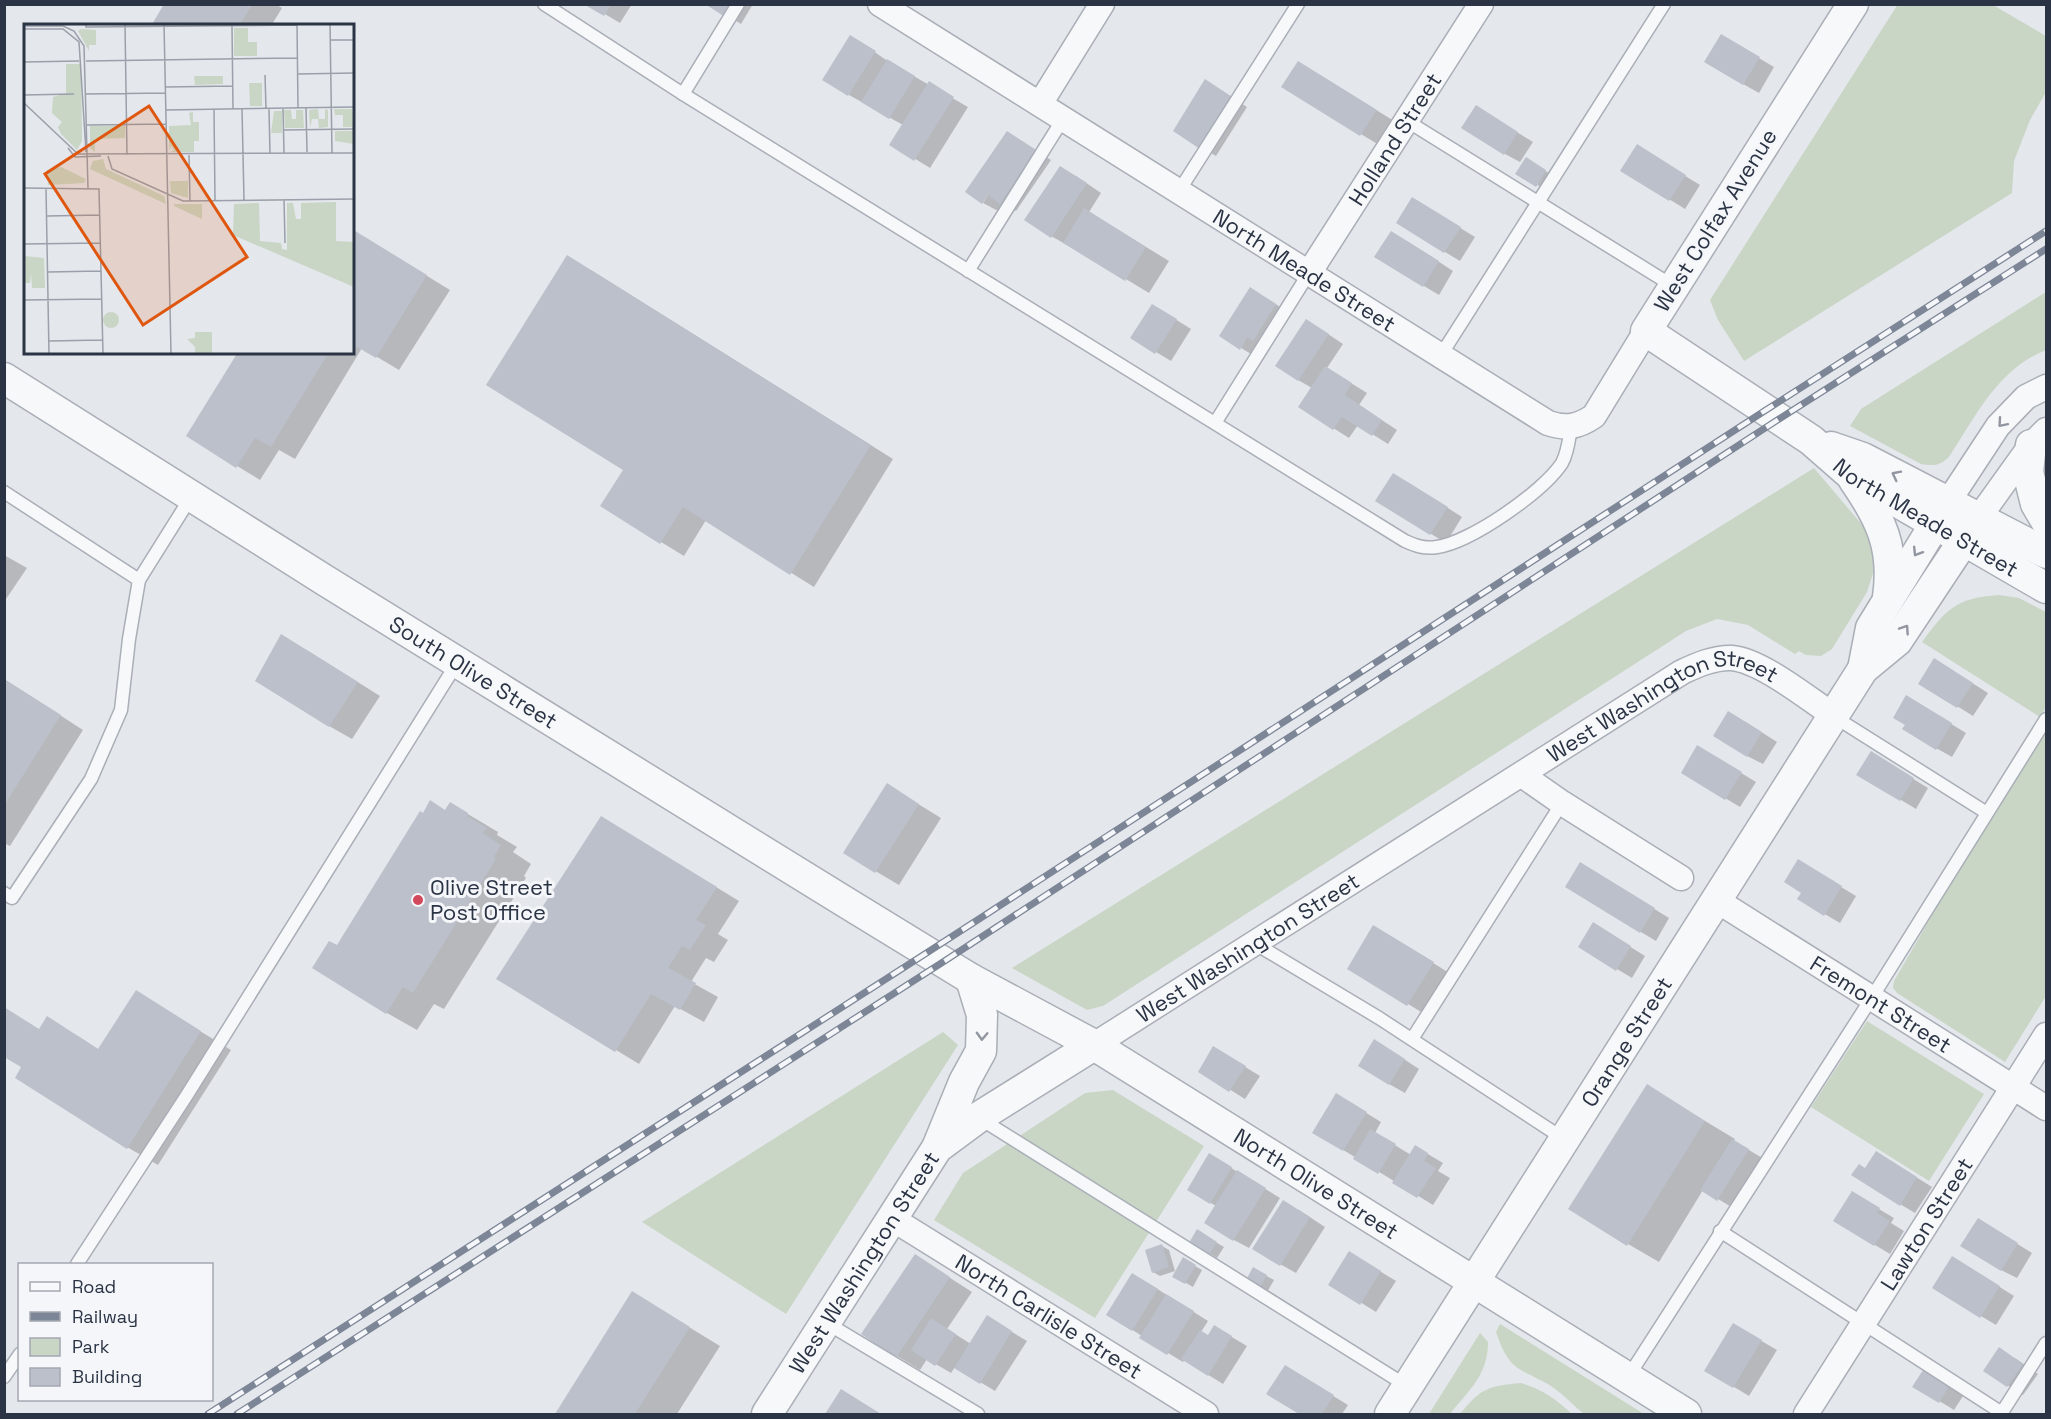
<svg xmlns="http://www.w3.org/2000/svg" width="2051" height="1419" font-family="'Space Grotesk',sans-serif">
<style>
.green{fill:#c9d6c5}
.shadow{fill:#0003}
.building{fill:#bbc0ca}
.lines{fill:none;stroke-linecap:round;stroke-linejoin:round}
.service-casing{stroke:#a9aeb7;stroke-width:15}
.minor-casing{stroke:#a9aeb7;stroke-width:27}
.tertiary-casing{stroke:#a9aeb7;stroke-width:33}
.service{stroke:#f7f8fa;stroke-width:12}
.minor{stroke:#f7f8fa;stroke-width:24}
.tertiary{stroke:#f7f8fa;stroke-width:30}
.rail-casing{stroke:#7d8696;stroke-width:7}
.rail{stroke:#f4f6f9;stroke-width:4.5;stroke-dasharray:14;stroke-linecap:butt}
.oneway{stroke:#9196a0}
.poi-dot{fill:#d1495b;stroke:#f4f6f9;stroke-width:2}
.labels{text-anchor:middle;stroke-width:6;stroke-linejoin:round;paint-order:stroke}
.street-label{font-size:22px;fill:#2b3445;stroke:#f4f6f9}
.poi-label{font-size:22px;fill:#2b3445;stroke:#f4f6f9;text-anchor:start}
.inset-road{fill:none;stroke:#9a9fa9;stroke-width:1.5}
.view{fill:#df570f;fill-opacity:0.15;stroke:#df570f;stroke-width:3}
.inset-edge{fill:none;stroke:#2b3445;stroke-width:3}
</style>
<rect width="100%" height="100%" fill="#e4e7ec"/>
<g class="green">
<polygon points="1898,4 1993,5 2046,36 2046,92 2030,120 2014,161 2012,193 1744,361 1718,320 1710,300"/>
<path d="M 2046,292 L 2046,350 C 1998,369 1976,416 1949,457 C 1940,466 1933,466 1921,464 L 1850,426 L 1861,409 Z"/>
<polygon points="1814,468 1864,527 1875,546 1875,567 1867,592 1832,649 1821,656 1806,655 1799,651 1795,654 1748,625 1717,619 1686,631 1103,1006 1087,1010 1012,968"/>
<path d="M 1999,595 L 2019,598 L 2046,612 L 2046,707 L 2040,717 L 1922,642 C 1946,609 1956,598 1999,595 Z"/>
<polygon points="2046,729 2046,996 2005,1062 1897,993 1893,988 1894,981 1954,877"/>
<polygon points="1867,1021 1984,1094 1929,1181 1811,1107"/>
<polygon points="943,1032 958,1045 786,1314 642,1222"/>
<polygon points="1113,1090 1204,1146 1095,1318 934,1220 963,1173 1085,1093"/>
<path d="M 1500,1324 L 1644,1414 L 1584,1414 C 1573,1405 1563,1394 1551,1386 C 1519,1367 1510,1373 1496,1332 Z"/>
<path d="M 1480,1333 L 1488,1342 C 1488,1375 1469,1390 1450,1414 L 1429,1414 Z"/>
<path d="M 1521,1383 C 1542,1389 1556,1399 1572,1414 L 1460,1414 C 1481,1388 1488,1386 1521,1383 Z"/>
</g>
<g class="shadow">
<polygon points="166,4 275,4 282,8 271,26 152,26"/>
<polygon points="588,4 632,4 620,23"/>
<polygon points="708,4 753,4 741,24"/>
<polygon points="1722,36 1774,67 1759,93 1743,84"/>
<polygon points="866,46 889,62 968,107 930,168 891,144 903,125 849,95"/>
<polygon points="1321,76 1399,124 1384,148 1283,87"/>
<polygon points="1221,90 1247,107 1216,156 1201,147"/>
<polygon points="1491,116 1533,142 1520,162 1505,154"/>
<polygon points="1022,141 1051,160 1016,211 1003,204 998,211 983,203"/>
<polygon points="1651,155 1700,185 1685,209 1622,170"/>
<polygon points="1526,159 1552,175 1544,189 1518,173"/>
<polygon points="1076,176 1101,193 1089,212 1169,261 1149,293 1068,244 1067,245 1051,236"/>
<polygon points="1428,208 1475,237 1460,261 1445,252"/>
<polygon points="352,230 450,290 399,370 362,348 295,459 279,450 260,480 188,436 240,352 352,352"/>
<polygon points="1407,241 1453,271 1439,295 1424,286"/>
<polygon points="591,270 893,459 814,587 706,520 684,556 661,542 625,469"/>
<polygon points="1266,298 1291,314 1269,348 1256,357 1241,348"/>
<polygon points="1167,314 1191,329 1171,361 1156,352"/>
<polygon points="1322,330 1343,344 1327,368 1367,393 1359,405 1397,430 1388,444 1358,425 1349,438 1300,407 1312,388 1298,380"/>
<polygon points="1409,483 1462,517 1446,543 1377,501"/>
<polygon points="4,555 27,568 4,602"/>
<polygon points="305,649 380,696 352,739 329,726"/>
<polygon points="1950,669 1988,693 1973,716 1920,683"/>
<polygon points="4,679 83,730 10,846 4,843"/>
<polygon points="1922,706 1966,733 1952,757 1936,748"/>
<polygon points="1744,721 1777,742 1763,764 1747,756"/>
<polygon points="1871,753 1928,788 1916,809 1858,774"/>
<polygon points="1713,756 1756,782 1740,807 1725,798"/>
<polygon points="910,799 941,818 899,885 845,853"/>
<polygon points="451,804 498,832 497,835 517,847 513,852 531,864 524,876 526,878 444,1009 434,1004 417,1030 387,1013 337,947"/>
<polygon points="624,831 739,901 718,934 728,940 714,962 706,958 691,982 718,997 704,1022 675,1006 639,1064 616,1050"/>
<polygon points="1798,861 1856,896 1840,923 1799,899 1803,893"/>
<polygon points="1596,873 1669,918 1656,941 1641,932"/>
<polygon points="1608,933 1645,956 1632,978 1617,969"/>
<polygon points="1397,941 1456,977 1431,1018 1349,968"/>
<polygon points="136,992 231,1050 158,1165 127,1147 40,1030 78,1036 99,1050"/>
<polygon points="1390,1050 1419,1069 1405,1093 1389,1084"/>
<polygon points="1229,1057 1260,1076 1245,1099 1200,1071"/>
<polygon points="1647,1086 1735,1139 1734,1141 1764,1159 1733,1208 1703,1190 1659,1262 1628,1244"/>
<polygon points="1337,1095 1381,1122 1375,1133 1411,1155 1416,1147 1443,1163 1438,1171 1450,1178 1433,1205 1314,1132"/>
<polygon points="1210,1155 1280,1198 1249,1248 1234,1240 1216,1206 1189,1190"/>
<polygon points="1892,1162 1932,1187 1915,1213 1900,1204"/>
<polygon points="1852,1193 1894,1218 1891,1223 1904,1231 1890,1254 1835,1221"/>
<polygon points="1299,1210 1325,1227 1296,1273 1280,1264"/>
<polygon points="1993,1229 2032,1253 2017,1278 2001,1270"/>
<polygon points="1198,1232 1224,1247 1217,1258 1191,1242"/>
<polygon points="1162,1246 1169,1250 1175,1271 1160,1276 1153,1272"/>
<polygon points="916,1256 972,1292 947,1329 971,1344 1002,1326 1027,1341 995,1391 955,1367 951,1373 927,1359 920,1370 897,1356"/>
<polygon points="1184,1260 1202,1270 1193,1287 1174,1276"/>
<polygon points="1365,1262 1396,1281 1376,1312 1331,1284"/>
<polygon points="1968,1267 2014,1296 1996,1325 1934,1288"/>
<polygon points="1254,1269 1274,1280 1266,1294 1246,1283"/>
<polygon points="1148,1283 1208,1321 1201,1332 1209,1337 1230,1336 1247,1346 1223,1384 1184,1360 1183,1362 1168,1353 1108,1314"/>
<polygon points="633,1293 720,1346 677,1414 557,1414"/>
<polygon points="1734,1325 1777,1350 1749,1396 1706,1370"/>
<polygon points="2015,1358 2038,1374 2023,1395 1985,1371"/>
<polygon points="1925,1369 1965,1393 1954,1410 1915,1386"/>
<polygon points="1300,1376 1348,1405 1342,1414 1302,1414 1268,1394"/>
<polygon points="841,1391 857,1400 880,1414 827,1414"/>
</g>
<g class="building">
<polygon points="164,4 253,4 239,26 151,26"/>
<polygon points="705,4 733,4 725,17"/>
<polygon points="585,5 611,5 604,16"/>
<polygon points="1721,34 1760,57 1743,85 1704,62"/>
<polygon points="850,35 876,51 848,96 822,80"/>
<polygon points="887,59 915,76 889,119 861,102"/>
<polygon points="1298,61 1377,110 1360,136 1281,87"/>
<polygon points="1205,79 1232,97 1200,149 1173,131"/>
<polygon points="929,81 954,97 914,161 889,145"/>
<polygon points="1476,105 1518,132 1504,155 1461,128"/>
<polygon points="1007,131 1036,150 1000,204 988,195 982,204 965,192"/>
<polygon points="1637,144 1686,175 1669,201 1620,171"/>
<polygon points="1526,157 1546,170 1536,187 1515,174"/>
<polygon points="1060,166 1087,183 1051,238 1024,220"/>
<polygon points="1412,197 1461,227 1444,253 1396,223"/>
<polygon points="1084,208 1146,247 1125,281 1063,243"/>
<polygon points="352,229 427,275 376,358 352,344"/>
<polygon points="1391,231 1439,261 1423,287 1374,257"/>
<polygon points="567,255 871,445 790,575 683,507 660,544 600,506 623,470 486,385"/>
<polygon points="1250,287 1276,304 1253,341 1247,337 1240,350 1219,336"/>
<polygon points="1152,304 1177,319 1155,354 1130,338"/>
<polygon points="1306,319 1329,334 1298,381 1275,366"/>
<polygon points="238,352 329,352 271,447 255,438 236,468 186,436"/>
<polygon points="1325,366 1352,383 1345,395 1382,420 1372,436 1342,417 1333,430 1298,407"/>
<polygon points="1393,473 1448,507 1430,535 1375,501"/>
<polygon points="281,634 358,682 329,727 255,681"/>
<polygon points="1934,658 1973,683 1957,708 1918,684"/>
<polygon points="4,679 61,715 4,806"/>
<polygon points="1906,695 1952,723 1936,750 1902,729 1905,725 1893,718"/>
<polygon points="1728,711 1762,732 1747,757 1713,736"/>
<polygon points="1697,745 1742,772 1725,800 1681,773"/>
<polygon points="1871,751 1914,778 1900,801 1856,775"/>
<polygon points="887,783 919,804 875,873 843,853"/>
<polygon points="430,800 445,810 450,802 468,813 467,816 487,828 483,833 501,845 494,857 496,859 413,993 403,987 386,1014 312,968 329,941 337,945 420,811 423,813"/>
<polygon points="601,816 717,887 696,920 706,925 690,950 682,946 668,968 696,983 680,1010 651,994 615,1052 496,979"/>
<polygon points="1798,859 1842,886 1824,916 1797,899 1801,893 1784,882"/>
<polygon points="1580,862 1655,908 1640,933 1565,887"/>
<polygon points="1593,922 1631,946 1616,971 1578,947"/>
<polygon points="1373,925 1434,962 1407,1006 1347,969"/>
<polygon points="136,990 201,1031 127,1149 15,1078 21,1067 4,1057 4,1007 39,1029 47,1016 98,1049"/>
<polygon points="1374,1039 1405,1059 1389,1085 1358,1066"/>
<polygon points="1213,1046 1246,1066 1229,1092 1198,1072"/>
<polygon points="1647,1084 1705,1121 1627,1246 1568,1209"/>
<polygon points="1336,1093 1367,1112 1343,1151 1312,1133"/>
<polygon points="1370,1129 1396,1144 1378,1174 1353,1159"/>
<polygon points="1732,1139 1749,1149 1717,1201 1700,1190"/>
<polygon points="1415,1145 1428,1153 1424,1161 1436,1168 1417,1198 1392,1183"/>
<polygon points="1876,1151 1917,1177 1900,1206 1851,1175 1859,1164 1865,1168"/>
<polygon points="1209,1153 1232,1167 1210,1204 1187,1190"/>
<polygon points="1237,1170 1266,1188 1233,1241 1204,1223"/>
<polygon points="1852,1191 1880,1208 1877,1213 1890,1221 1874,1246 1833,1221"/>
<polygon points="1283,1200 1310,1217 1280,1266 1252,1249"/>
<polygon points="1978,1218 2018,1243 2001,1271 1960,1246"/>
<polygon points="1197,1229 1217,1242 1209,1255 1189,1243"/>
<polygon points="1162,1244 1169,1267 1152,1273 1145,1250"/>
<polygon points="1349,1251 1381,1271 1360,1305 1328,1285"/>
<polygon points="915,1254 950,1277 896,1358 861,1334"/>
<polygon points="1952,1256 2000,1286 1980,1318 1932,1288"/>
<polygon points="1183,1257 1196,1265 1185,1284 1172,1277"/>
<polygon points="1253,1267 1267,1275 1258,1291 1244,1284"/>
<polygon points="1132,1273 1158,1289 1132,1331 1106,1315"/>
<polygon points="632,1291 690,1327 635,1414 555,1414"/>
<polygon points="1166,1294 1194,1311 1167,1355 1139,1338"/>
<polygon points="987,1315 1012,1331 980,1384 954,1368"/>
<polygon points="931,1318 956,1334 935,1366 911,1350"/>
<polygon points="1733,1323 1762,1340 1733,1388 1704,1371"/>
<polygon points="1214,1325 1232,1336 1208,1376 1181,1359 1200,1330 1208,1335"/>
<polygon points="1999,1347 2023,1364 2007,1387 1983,1371"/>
<polygon points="1285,1365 1334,1395 1322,1414 1299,1414 1266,1394"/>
<polygon points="1925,1367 1951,1383 1939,1403 1912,1387"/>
<polygon points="841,1389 881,1414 825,1414"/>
</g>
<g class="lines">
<g class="service-casing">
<g id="service">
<path d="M 544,4 L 683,94 L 1405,541 C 1416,546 1425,549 1437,547 C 1471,542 1543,492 1562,463 C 1568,452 1569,439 1571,427"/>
<polyline points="683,94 738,4"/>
<polyline points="1407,121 1673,286"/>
<polyline points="1179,191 1298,4"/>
<polyline points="968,271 1063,119"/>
<polyline points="1441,355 1664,4"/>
<polyline points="1215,423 1309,273"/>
<polyline points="4,492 139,580 129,639 121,710 91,779 12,898 4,893"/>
<polyline points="139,580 191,497"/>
<polyline points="1833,716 1987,813"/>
<polyline points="1254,943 1379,1018 1564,1139"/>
<polyline points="1412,1039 1562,803"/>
<polyline points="979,1118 1407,1386"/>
<polyline points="1720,1231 2002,1413"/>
<polyline points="77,1264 187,1095 457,663"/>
<polyline points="825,1322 978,1414"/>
<polyline points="4,1377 20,1354"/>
<polyline points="1628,1377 1871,999 2046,719"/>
<polyline points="2001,1414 2046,1343"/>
</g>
</g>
<g class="minor-casing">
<g id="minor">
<path id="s1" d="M 880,4 L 1548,423 C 1566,429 1578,427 1594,416 L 1646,331"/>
<polyline points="1040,104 1102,4"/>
<path id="s2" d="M 1309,273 L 1481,4"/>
<polyline points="1948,502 1998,426 2026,397 2046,387"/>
<polyline points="1978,519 2031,445 2046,430"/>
<polyline points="1522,775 1562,803 1681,878"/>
<path id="s3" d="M 1716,900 L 2046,1108"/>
<path id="s4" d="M 1094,1045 L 1682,672 C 1697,665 1715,657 1732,658 C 1762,661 1807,698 1833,715"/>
<path id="s5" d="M 891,1218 L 1206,1414"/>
<path id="s6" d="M 1806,1414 L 2046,1035"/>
</g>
</g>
<g class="tertiary-casing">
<g id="tertiary">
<path id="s7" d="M 1853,4 L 1646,331 L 1811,440 L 1851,475 L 2046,588"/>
<path id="s8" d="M 4,378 L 326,581 L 842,900 L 971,979 L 1094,1045 L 1686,1414"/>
<polyline points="2031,445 2028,472 2036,504 2046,521"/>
<polyline points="1831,447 1863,458 2046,553"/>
<path d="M 1854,480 C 1881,519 1895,548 1888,597"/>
<polyline points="1863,669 1871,628 1945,508"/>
<polyline points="937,1148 964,1082 981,1051 982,1015 971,979"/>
<path id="s9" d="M 767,1414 L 937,1148 L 979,1117 L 1094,1045"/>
<path id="s10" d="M 1390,1414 L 1863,669 L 1897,641 L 1978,519"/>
</g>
</g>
<use href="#service" class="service"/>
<use href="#minor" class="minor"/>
<use href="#tertiary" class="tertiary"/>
<g class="rail-casing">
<g id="rail">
<polyline points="208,1414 928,952 1766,410 2046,231"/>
<polyline points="237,1414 943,962 1779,419 2046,249"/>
</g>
</g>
<use href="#rail" class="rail"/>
</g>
<defs><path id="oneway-chevron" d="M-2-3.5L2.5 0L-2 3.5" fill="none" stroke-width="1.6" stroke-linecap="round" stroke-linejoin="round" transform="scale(1.5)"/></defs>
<g class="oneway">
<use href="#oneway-chevron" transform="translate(2002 423) rotate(131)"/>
<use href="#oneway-chevron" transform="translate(1896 475) rotate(-153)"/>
<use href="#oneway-chevron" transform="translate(1917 552) rotate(122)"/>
<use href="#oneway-chevron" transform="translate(1905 629) rotate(-56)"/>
<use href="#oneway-chevron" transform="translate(982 1036) rotate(92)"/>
</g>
<circle class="poi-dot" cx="418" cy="900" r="6"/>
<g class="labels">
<g class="street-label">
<text dy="8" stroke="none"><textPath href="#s2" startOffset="159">Holland Street</textPath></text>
<text transform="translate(1715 220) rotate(-58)" y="8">West Colfax Avenue</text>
<text dy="8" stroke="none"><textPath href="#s1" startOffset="501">North Meade Street</textPath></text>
<text dy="8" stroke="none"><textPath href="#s7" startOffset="724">North Meade Street</textPath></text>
<text dy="8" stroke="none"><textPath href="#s8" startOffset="554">South Olive Street</textPath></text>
<text dy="8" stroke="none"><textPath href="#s4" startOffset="668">West Washington Street</textPath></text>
<text dy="8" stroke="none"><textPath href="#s4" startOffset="182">West Washington Street</textPath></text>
<text dy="8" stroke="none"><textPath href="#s3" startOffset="195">Fremont Street</textPath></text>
<text dy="8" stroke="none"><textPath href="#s10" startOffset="441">Orange Street</textPath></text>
<text dy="8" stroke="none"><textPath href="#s8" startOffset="1540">North Olive Street</textPath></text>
<text dy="8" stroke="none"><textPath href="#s6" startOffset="225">Lawton Street</textPath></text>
<text dy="8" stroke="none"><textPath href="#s9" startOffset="180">West Washington Street</textPath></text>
<text dy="8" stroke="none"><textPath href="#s5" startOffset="186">North Carlisle Street</textPath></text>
</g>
<g class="poi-label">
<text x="430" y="895">Olive Street<tspan x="430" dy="25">Post Office</tspan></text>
</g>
</g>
<g transform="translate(24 24)">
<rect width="330" height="330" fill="#e4e7ec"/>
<path d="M 210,4 L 224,4 L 224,18 L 233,18 L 233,32 L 210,32 ZM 57,5 L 72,6 L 72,21 L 65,21 L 65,27 L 54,7 ZM 42,40 L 57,40 L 58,117 L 53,126 L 37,110 L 34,103 L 38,98 L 28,89 L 29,73 L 42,69 ZM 170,52 L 199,52 L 199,60 L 171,61 ZM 225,59 L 238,59 L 238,82 L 226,82 ZM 294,85 L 295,95 L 301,95 L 301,85 L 304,86 L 304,103 L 295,104 L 294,95 L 288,95 L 286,104 L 285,86 ZM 310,85 L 328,85 L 329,103 L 319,103 L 319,91 L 311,91 ZM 260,86 L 267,86 L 268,95 L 272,95 L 272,86 L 279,86 L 280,104 L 261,104 ZM 250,87 L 258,87 L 258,109 L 247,109 ZM 169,88 L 169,98 L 175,98 L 175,117 L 170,117 L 170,128 L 146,128 L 150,126 L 147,122 L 145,127 L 145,102 L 167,101 L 165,89 ZM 66,102 L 101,102 L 101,114 L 71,115 L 71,128 L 66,124 ZM 311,107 L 329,107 L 330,120 L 311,117 ZM 79,135 L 82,145 L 140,172 L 142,180 L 66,145 L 69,137 ZM 37,143 L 62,155 L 60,159 L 24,161 L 23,146 ZM 146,157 L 164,157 L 164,174 L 147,169 ZM 312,178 L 312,217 L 330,218 L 330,263 L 209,211 L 210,180 L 235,179 L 236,217 L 257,219 L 258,225 L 263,226 L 263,179 L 269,179 L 272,195 L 277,195 L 277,179 ZM 150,180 L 178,180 L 178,195 L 150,182 ZM 0,232 L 20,234 L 21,264 L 8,264 L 7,249 L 6,259 L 0,259 ZM79 296a8 8 0 1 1 16 0a8 8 0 1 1-16 0ZM 171,308 L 188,308 L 188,330 L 171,330 L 171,323 L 163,315 L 171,314 Z" fill="#c9d6c5"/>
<path class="inset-road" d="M 62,0 L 62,3 L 273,1M 101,0 L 103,131M 140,0 L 147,330M 273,0 L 274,84M 306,0 L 308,129M 0,2 L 39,2 L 50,7 L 60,22 L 64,164M 208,2 L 209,85M 0,5 L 39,5 L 55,18 L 62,128M 306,16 L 330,16M 62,37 L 274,34M 0,38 L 55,37M 274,50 L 330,49M 241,51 L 242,85M 142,63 L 209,62M 61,70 L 142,69M 0,71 L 50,70M 0,79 L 54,130 L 330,129M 259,84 L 260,129M 282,84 L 283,128M 190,85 L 191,177M 218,85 L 220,176M 245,85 L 246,130M 142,86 L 330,83M 63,101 L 142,100M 259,106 L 330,105M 44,124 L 51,133 L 77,132M 165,131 L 166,177M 84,132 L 88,145 L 159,177 L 330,175M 0,164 L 75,165 L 79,330M 22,164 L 25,330M 260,176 L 261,219M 23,192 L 76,191M 0,220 L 77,219M 24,248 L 77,247M 0,276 L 78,275M 25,317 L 78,316"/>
<path class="view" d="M 125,82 L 223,233 L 119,301 L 21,150 Z"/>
<rect width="330" height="330" class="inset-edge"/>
</g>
<rect width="2051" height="1419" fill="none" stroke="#2b3445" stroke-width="12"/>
<rect x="18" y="1263" width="195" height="138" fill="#f4f6f9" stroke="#a4a8b1" stroke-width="1.5"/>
<rect x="30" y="1282" width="30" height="9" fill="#f7f8fa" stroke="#a4a8b1" stroke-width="1.5"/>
<text x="72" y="1293" font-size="18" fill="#2b3445">Road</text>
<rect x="30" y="1312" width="30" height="9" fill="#7d8696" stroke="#a4a8b1" stroke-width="1.5"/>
<text x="72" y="1323" font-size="18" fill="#2b3445">Railway</text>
<rect x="30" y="1338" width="30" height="18" fill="#c9d6c5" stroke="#a4a8b1" stroke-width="1.5"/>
<text x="72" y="1353" font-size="18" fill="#2b3445">Park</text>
<rect x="30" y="1368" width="30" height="18" fill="#bbc0ca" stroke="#a4a8b1" stroke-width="1.5"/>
<text x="72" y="1383" font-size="18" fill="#2b3445">Building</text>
</svg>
